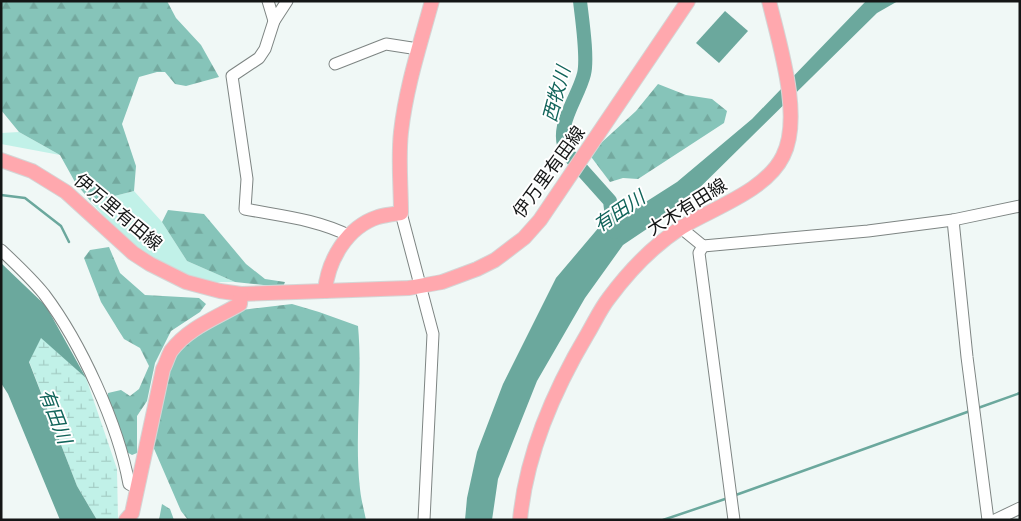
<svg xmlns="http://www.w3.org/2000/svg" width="1021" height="521" font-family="'Alegreya Sans','Noto Sans JP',sans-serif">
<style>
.grass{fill:#c1f1e8}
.forest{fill:url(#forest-firs)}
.wetland{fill:url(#wetland-marsh)}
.water{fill:#6ba89d}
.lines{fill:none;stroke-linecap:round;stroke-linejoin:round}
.stream{stroke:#6ba89d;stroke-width:2.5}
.river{stroke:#6ba89d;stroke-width:14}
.minor-casing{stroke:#7e8583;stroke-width:13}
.major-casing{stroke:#d5d5d5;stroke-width:16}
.minor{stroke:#fff;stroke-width:11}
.major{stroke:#ffa8ae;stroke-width:14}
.labels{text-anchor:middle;stroke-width:4;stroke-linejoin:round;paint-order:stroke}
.street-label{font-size:18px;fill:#141616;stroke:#fff}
.water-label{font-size:19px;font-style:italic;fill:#11645a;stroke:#fff}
</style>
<defs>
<pattern id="forest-firs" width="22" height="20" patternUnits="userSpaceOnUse" patternTransform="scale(1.25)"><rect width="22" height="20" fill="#86c4b9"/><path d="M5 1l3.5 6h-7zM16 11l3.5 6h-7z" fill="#73a89e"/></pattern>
<pattern id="wetland-marsh" width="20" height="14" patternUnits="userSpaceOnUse" patternTransform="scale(1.25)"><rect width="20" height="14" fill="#c1f1e8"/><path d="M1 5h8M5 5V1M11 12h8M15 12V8" fill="none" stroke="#a5cec6"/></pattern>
</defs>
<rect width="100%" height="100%" fill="#f0f8f6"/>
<g class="grass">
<polygon points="19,132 60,155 1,144 1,133"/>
<polygon points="134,191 162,222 187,261 235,282 206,282 159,264 123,237 91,202"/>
</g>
<g class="forest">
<polygon points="1,1 167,1 176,18 201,45 219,77 186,86 175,84 165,72 157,72 139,77 122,124 136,166 134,191 91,202 75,182 60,155 19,132 1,110"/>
<polygon points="658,84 686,95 712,99 727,111 724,123 638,179 623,178 610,182 589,154 636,111"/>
<polygon points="168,210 204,214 246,264 265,279 285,282 283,287 235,282 187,261 162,222"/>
<polygon points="109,247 120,273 145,295 199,298 206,304 200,312 171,331 155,363 147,401 137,416 137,453 132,455 125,451 107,402 108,393 121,390 130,396 139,389 149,366 140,348 124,339 101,302 84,258 90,250"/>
<path d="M 292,304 L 319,312 L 358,326 C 363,380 354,435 360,489 C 361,499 364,510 366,520 L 188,520 L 181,511 L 152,444 L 164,376 L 176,354 L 205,327 L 241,310 Z"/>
<polygon points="162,504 170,509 174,520 159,520"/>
</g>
<polygon class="wetland" points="41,337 86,378 117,469 118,520 97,520 77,486 29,361"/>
<g class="water">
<polygon points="866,1 898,1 877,13 681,206 623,245 585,298 537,381 498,479 492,520 465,520 467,498 477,452 503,384 556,278 611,213 619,219 677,182 752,119"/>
<polygon points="725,11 748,31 719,63 696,43"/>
<polygon points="1,263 46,306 86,378 41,338 29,362 77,486 97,520 60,520 8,394 1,383"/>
</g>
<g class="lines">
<g class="stream">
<polyline points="1,195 25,198 61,226 69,242"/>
<polyline points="978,408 1020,393"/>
<polyline points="733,496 970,411"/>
<polyline points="663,520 728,498"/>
</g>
<path class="river" d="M 580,1 C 582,19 588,58 584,74 C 578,99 552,129 568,154 L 610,201 L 614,232"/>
<g class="minor-casing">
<g id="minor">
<polyline points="268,1 274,21 287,1"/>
<path d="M 274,21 L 265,49 L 259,58 L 232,76 L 247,179 L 245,209 C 281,216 316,219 350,236"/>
<polyline points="335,64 386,44 418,49"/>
<polyline points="401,213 433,334 424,520"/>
<polyline points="953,220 967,357 988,520"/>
<polyline points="681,228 703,246 868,231 953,220 1020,206"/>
<polyline points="703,246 699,253 734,520"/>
<path d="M 1,250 C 16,264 31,278 44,294 C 81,343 118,424 129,484 L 137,488"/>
<polyline points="995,520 1020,508"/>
</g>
</g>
<g class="major-casing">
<g id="major">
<polyline points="1,160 32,171 66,192 133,253 150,264 186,282 220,291 241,294 409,288 442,282 477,269 495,260 524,238 540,220 688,1"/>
<path d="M 325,291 C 328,260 347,227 378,217 C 385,215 394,214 401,213 C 401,186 398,159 401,132 C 406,87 420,45 432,1"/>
<path d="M 126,520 L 132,513 L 163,369 C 166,364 168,356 171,351 C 188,328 216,318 240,304 L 241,294"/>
<path d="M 520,520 C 526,454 554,390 588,333 C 595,321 601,308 609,298 C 629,271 654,245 682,227 C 713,208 766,191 783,156 C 803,117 779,43 769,1"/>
</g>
</g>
<use href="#minor" class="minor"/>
<use href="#major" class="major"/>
</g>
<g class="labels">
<g class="street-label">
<text transform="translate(549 172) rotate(-54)" y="6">伊万里有田線</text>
<text transform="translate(687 207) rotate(-32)" y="6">大木有田線</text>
<text transform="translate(118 212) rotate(40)" y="6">伊万里有田線</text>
</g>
<g class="water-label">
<text transform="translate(556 94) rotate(-75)" y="7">西牧川</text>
<text transform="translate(619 211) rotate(-34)" y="7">有田川</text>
<text transform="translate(56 416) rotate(69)" y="7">有田川</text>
</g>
</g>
<rect width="1021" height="521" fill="none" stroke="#141616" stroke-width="5"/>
</svg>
